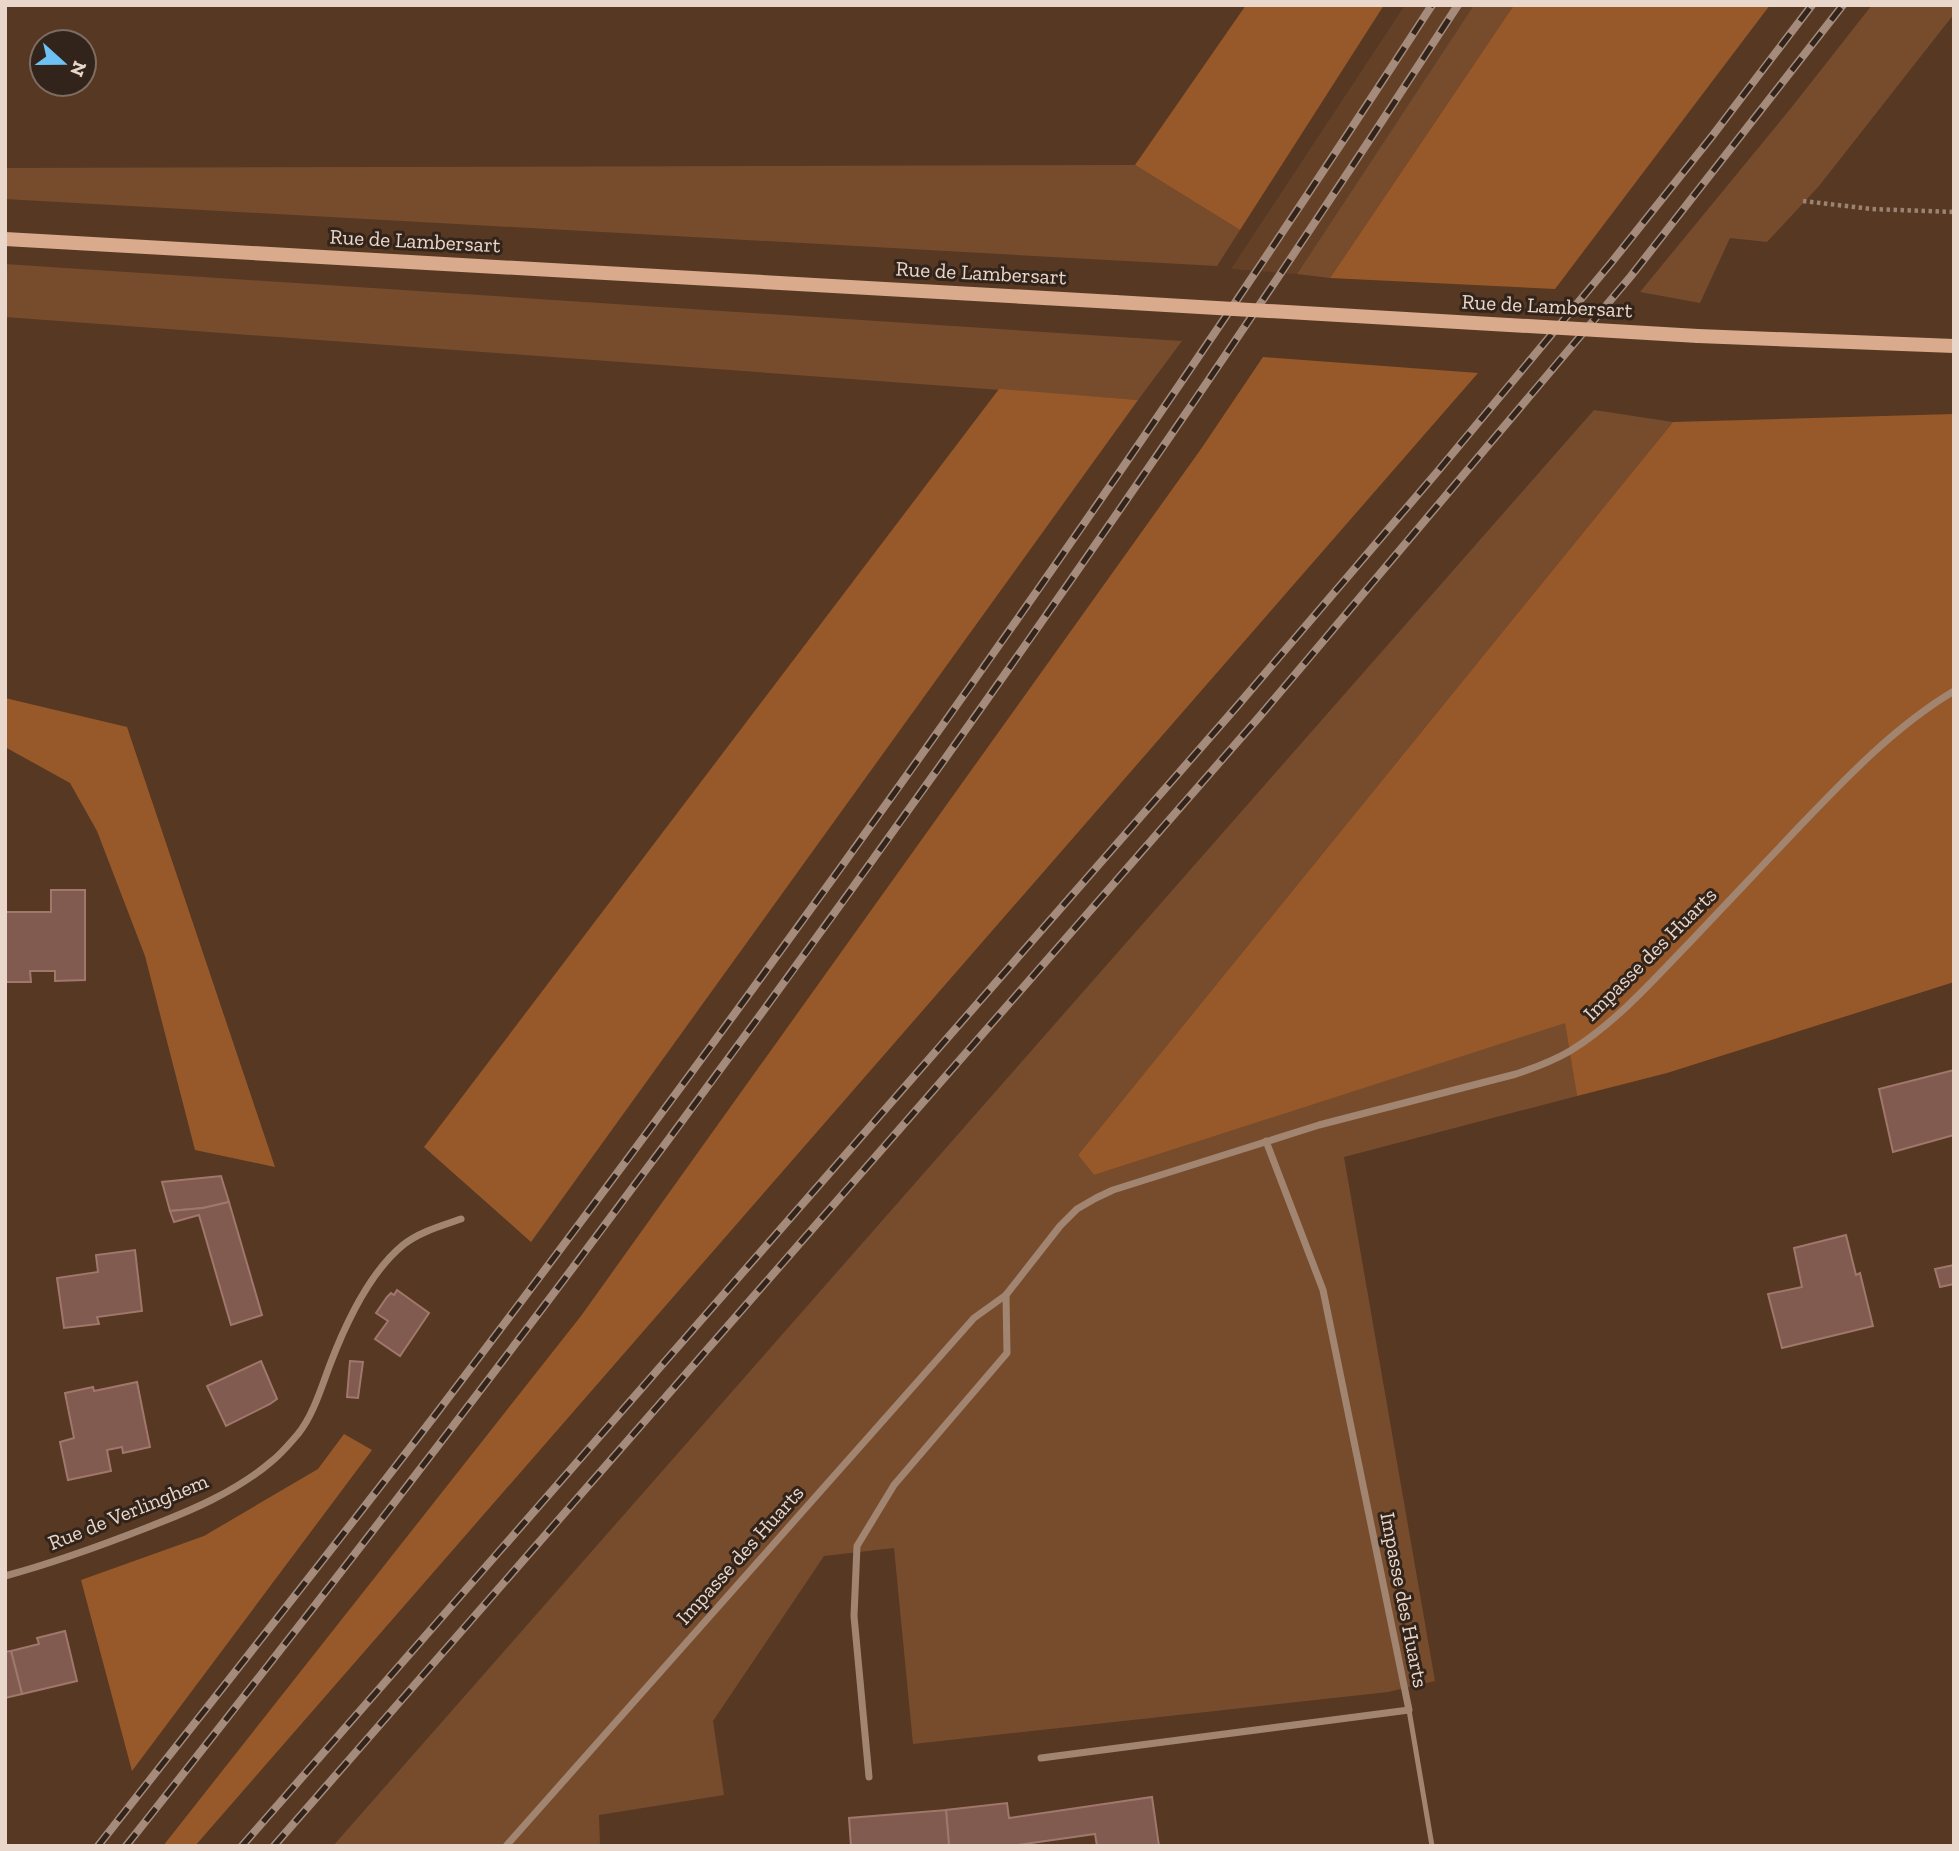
<svg xmlns="http://www.w3.org/2000/svg" width="1959" height="1851" font-family="'Zilla Slab',serif">
<style>
.built{fill:#644026}
.green{fill:#774c2d}
.forest{fill:#98592a}
.building{fill:#815a50;stroke:#a0776c;stroke-width:2}
.lines{fill:none;stroke-linecap:round;stroke-linejoin:round}
.path{stroke:#9c8272;stroke-width:4.5;stroke-dasharray:3.5 3.5;stroke-linecap:butt}
.lane{stroke:#a28571;stroke-width:5}
.street{stroke:#a28571;stroke-width:7}
.secondary{stroke:#d9aa8b;stroke-width:14}
.rail-casing{stroke:#a48b7b;stroke-width:8}
.rail{stroke:#32241a;stroke-width:5;stroke-dasharray:16;stroke-linecap:butt}
.secondary-bridge{stroke:#d9aa8b;stroke-width:14}
.labels{text-anchor:middle;stroke-width:6;stroke-linejoin:round;paint-order:stroke}
.street-label{font-size:21px;fill:#ead7cb;stroke:#32241a}
</style>
<rect width="100%" height="100%" fill="#573823"/>
<polygon class="built" points="1405,5 1474,5 1297,274 1231,269"/>
<g class="green">
<polygon points="1474,5 1514,5 1330,278 1297,274"/>
<polygon points="1872,5 1954,5 1954,14 1819,186 1767,242 1730,238 1700,303 1640,292 1791,108"/>
<polygon points="1135,165 1240,230 1217,266 5,199 5,168"/>
<polygon points="5,264 1182,341 1138,400 5,317"/>
<polygon points="1594,410 1673,422 1078,1155 1094,1175 1565,1022 1577,1096 1344,1157 1435,1681 1388,1692 913,1744 894,1548 824,1556 713,1721 724,1795 599,1815 600,1846 333,1846"/>
</g>
<g class="forest">
<polygon points="1246,5 1384,5 1240,230 1135,165"/>
<polygon points="1514,5 1770,5 1555,289 1330,278"/>
<polygon points="1263,357 1478,373 195,1846 163,1846 581,1316 1201,449"/>
<polygon points="999,389 1138,400 531,1242 424,1147"/>
<polygon points="1954,414 1954,982 1667,1073 1577,1096 1565,1023 1094,1175 1078,1155 1673,422"/>
<polygon points="5,698 127,727 275,1167 195,1150 145,956 97,831 70,783 5,747"/>
<polygon points="344,1434 372,1450 132,1771 81,1580 204,1536 318,1469"/>
</g>
<g class="building">
<polygon points="51,890 85,890 85,980 55,981 55,971 30,971 31,982 5,982 5,912 51,912"/>
<polygon points="1954,1070 1954,1135 1893,1152 1879,1089"/>
<polygon points="221,1176 229,1202 203,1208 170,1211 162,1182"/>
<polygon points="229,1202 262,1315 231,1325 199,1215 174,1222 170,1211 203,1208"/>
<polygon points="1846,1235 1856,1275 1860,1273 1873,1326 1782,1348 1768,1294 1802,1287 1794,1248"/>
<polygon points="135,1250 142,1311 97,1317 99,1324 64,1328 57,1278 98,1272 96,1255"/>
<polygon points="1954,1265 1954,1284 1940,1287 1935,1269"/>
<polygon points="397,1290 429,1313 400,1356 375,1339 388,1321 376,1313 387,1297 391,1293 394,1295"/>
<polygon points="261,1361 277,1399 270,1404 226,1426 207,1386"/>
<polygon points="350,1361 363,1362 358,1398 347,1397"/>
<polygon points="137,1382 150,1447 123,1453 122,1447 107,1450 111,1471 68,1480 60,1442 74,1438 65,1393 93,1387 94,1391"/>
<polygon points="65,1631 77,1681 22,1694 11,1651 39,1644 37,1638"/>
<polygon points="11,1651 22,1694 5,1698 5,1652"/>
<polygon points="1152,1797 1159,1846 1097,1846 1095,1834 1010,1846 949,1846 946,1810 1007,1803 1009,1818"/>
<polygon points="946,1810 949,1846 851,1846 849,1818"/>
</g>
<g class="lines">
<polyline class="path" points="1803,201 1872,209 1954,212"/>
<polyline class="lane" points="1409,1710 1432,1846"/>
<g class="street">
<path d="M 5,1576 C 53,1563 100,1546 146,1528 C 190,1511 236,1492 272,1461 C 282,1453 290,1443 298,1434 C 314,1414 322,1385 331,1362 C 346,1323 370,1272 403,1245 C 419,1232 441,1226 461,1219"/>
<polyline points="1041,1758 1409,1710 1323,1290 1266,1141"/>
<path d="M 869,1777 L 854,1616 L 857,1546 L 894,1485 L 1007,1353 L 1006,1295 L 1060,1226 L 1077,1209 L 1096,1198 L 1113,1190 L 1319,1125 L 1516,1074 C 1534,1068 1553,1061 1570,1051 C 1616,1023 1654,979 1692,940 C 1727,903 1763,865 1798,828 C 1846,778 1894,727 1954,691"/>
<polyline points="506,1846 974,1318 1006,1295"/>
</g>
<g class="secondary">
<polyline points="5,239 1115,302"/>
<polyline points="1698,336 1954,346"/>
</g>
<g class="rail-casing">
<g id="rail">
<path d="M 98,1846 C 211,1702 325,1559 436,1414 C 784,956 1119,488 1432,5"/>
<path d="M 126,1846 C 597,1253 1045,641 1458,5"/>
<polyline points="242,1846 1239,704 1438,471 1611,263 1713,135 1812,5"/>
<polyline points="274,1846 1260,716 1631,276 1843,5"/>
</g>
</g>
<use href="#rail" class="rail"/>
<polyline class="secondary-bridge" points="1115,302 1698,336"/>
</g>
<g class="labels">
<g class="street-label">
<text transform="translate(415 241) rotate(3)" y="7">Rue de Lambersart</text>
<text transform="translate(981 273) rotate(3)" y="7">Rue de Lambersart</text>
<text transform="translate(1547 306) rotate(3)" y="7">Rue de Lambersart</text>
<text transform="translate(1650 954) rotate(-45)" y="7">Impasse des Huarts</text>
<text transform="translate(128 1512) rotate(-22)" y="7">Rue de Verlinghem</text>
<text transform="translate(740 1555) rotate(-48)" y="7">Impasse des Huarts</text>
<text transform="translate(1404 1600) rotate(79)" y="7">Impasse des Huarts</text>
</g>
</g>
<rect width="1959" height="1851" fill="none" stroke="#ead7cb" stroke-width="14"/>
<g transform="translate(63 63) rotate(111)"><circle r="33" fill="#32241a" stroke="#7c6c61" stroke-width="2"/>
<path d="M0-5L12 26L0 18L-12 26Z" fill="#6dc2f3"/>
<text y="-10" font-size="19" font-weight="bold" text-anchor="middle" fill="#ead7cb">N</text>
</g>
</svg>
